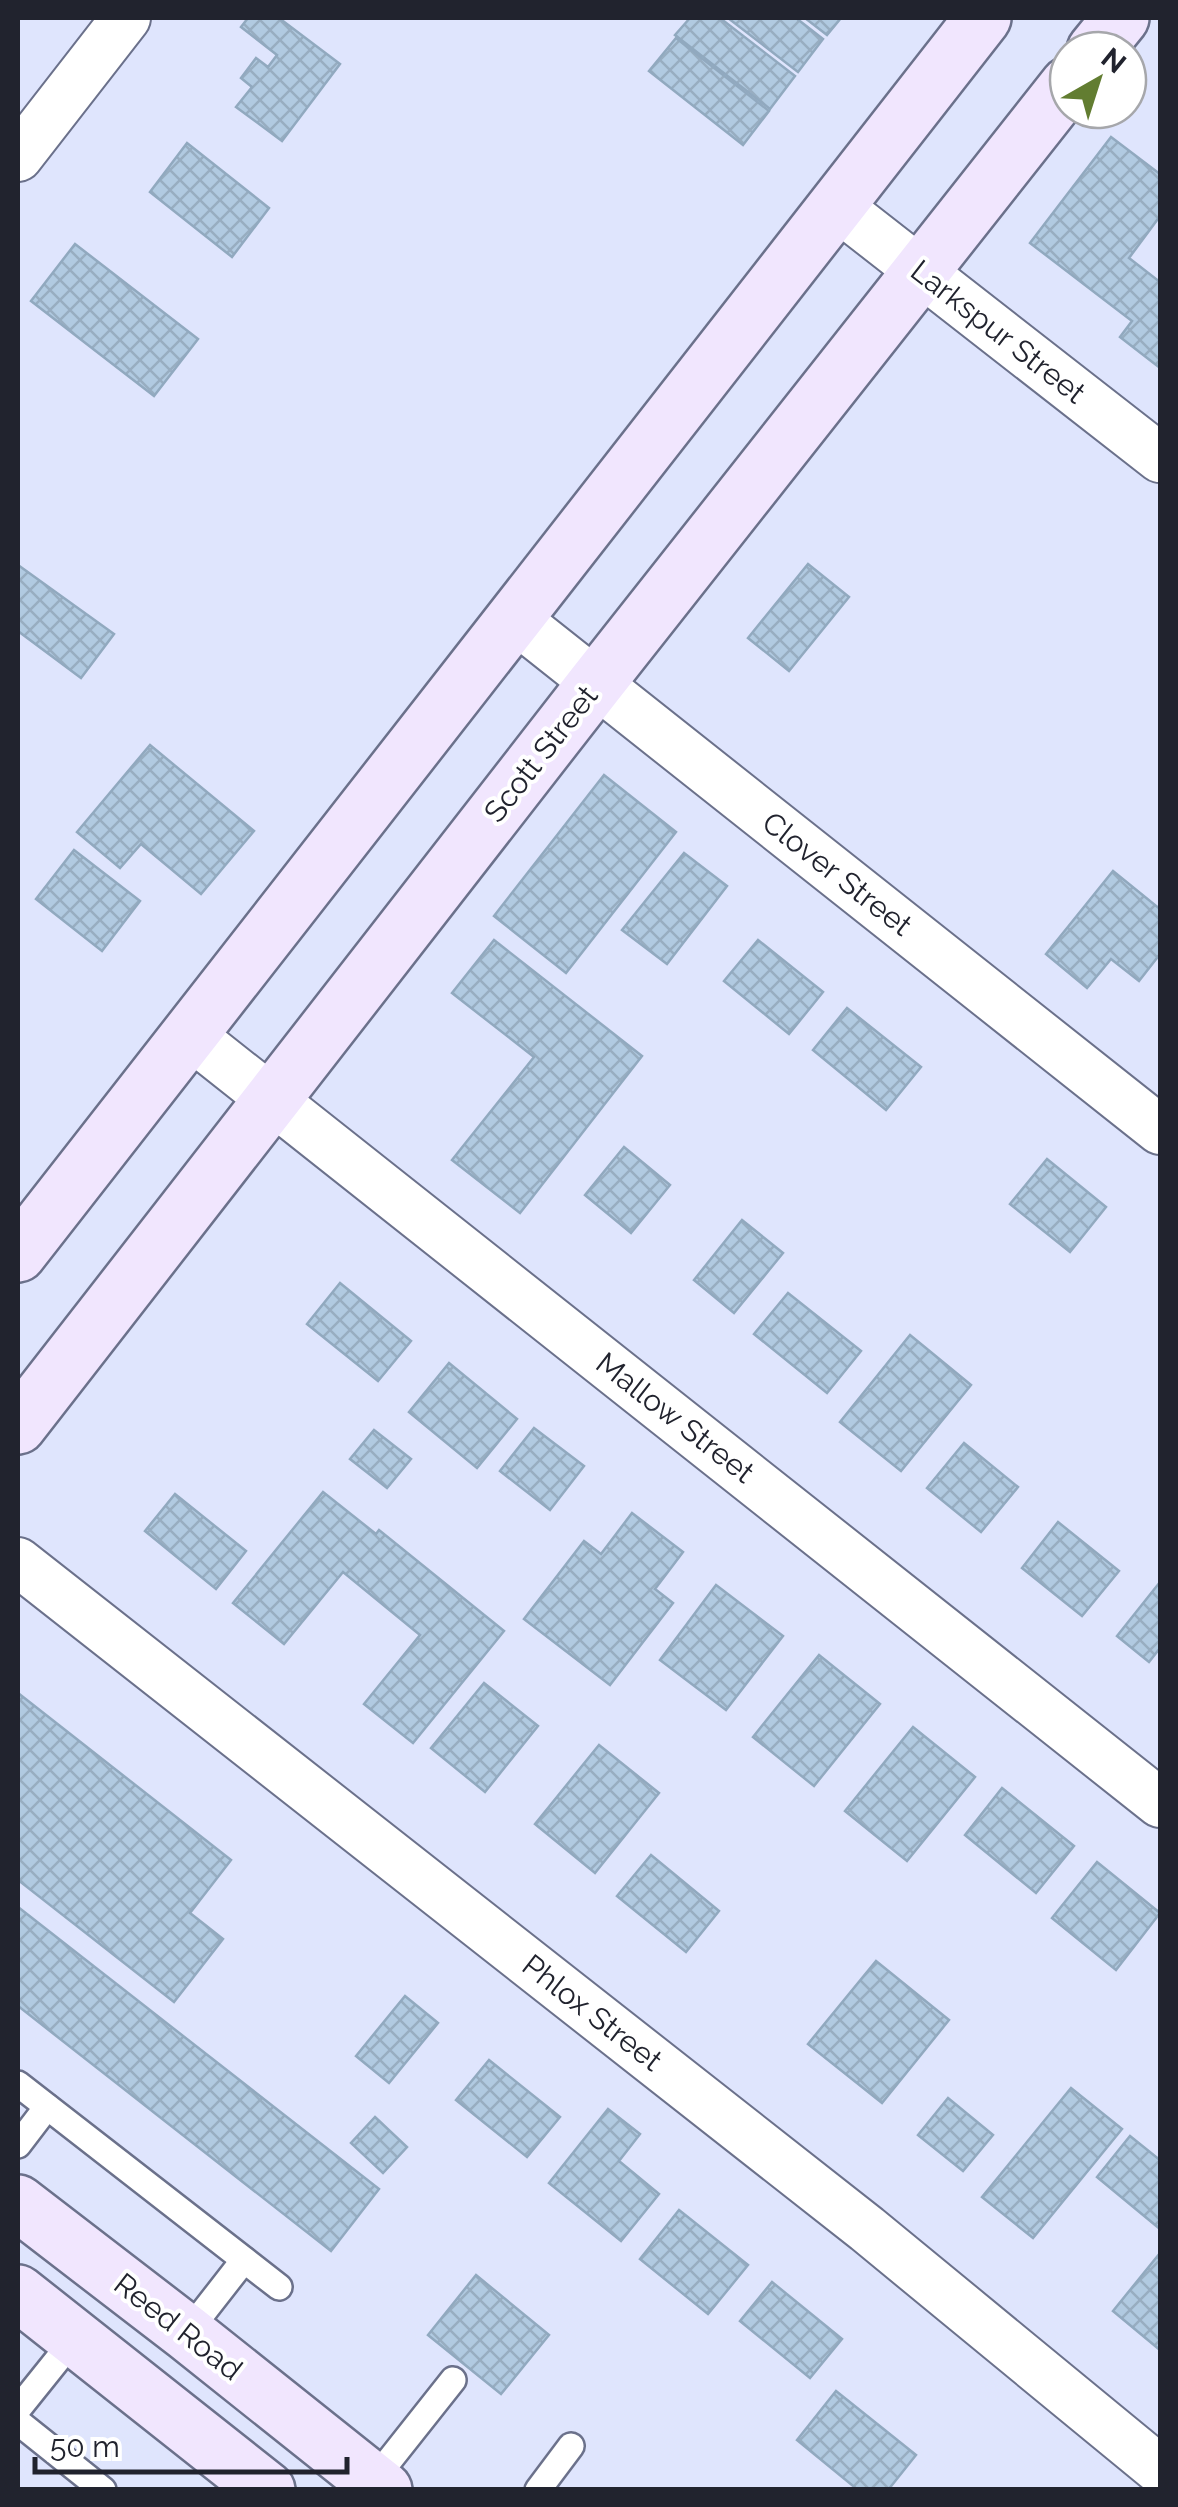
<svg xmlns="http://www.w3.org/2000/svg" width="1178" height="2507" font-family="Raleway,sans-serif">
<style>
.building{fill:url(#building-cross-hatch);stroke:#91a9bf;stroke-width:2.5}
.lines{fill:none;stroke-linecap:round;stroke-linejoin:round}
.lane-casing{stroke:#6b718b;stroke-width:30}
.street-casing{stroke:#6b718b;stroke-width:52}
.secondary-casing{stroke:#6b718b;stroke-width:60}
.lane{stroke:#fff;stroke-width:25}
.street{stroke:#fff;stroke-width:48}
.secondary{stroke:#f1e6fe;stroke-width:55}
.labels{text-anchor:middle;stroke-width:8;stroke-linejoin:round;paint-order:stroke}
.street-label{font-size:30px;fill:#21232e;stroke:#fff}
</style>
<defs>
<pattern id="building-cross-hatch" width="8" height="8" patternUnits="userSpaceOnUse" patternTransform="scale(2.5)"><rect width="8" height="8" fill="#b1cae1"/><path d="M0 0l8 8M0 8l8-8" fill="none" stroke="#98adc1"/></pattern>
</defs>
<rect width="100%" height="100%" fill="#dfe5fd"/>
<g class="building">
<polygon points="248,18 279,18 340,64 282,141 236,107 252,87 241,78 256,58 268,67 277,55 241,27"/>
<polygon points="690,18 720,18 795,76 770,109 675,35"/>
<polygon points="728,18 796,18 823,39 798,72"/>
<polygon points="805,18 841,18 827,35"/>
<polygon points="676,38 769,111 743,145 649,71"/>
<polygon points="1111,137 1160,174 1160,216 1129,258 1160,282 1160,368 1120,337 1132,321 1030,243"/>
<polygon points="187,143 269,208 232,257 150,192"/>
<polygon points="75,244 198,339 154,396 31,301"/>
<polygon points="808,564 849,597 789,671 748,638"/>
<polygon points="18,565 114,634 81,678 18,631"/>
<polygon points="150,745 254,831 201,894 141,844 120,868 77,832"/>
<polygon points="604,775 676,832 566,973 494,916"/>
<polygon points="74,850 140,901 102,951 36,899"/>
<polygon points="684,853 727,886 667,964 622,930"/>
<polygon points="1113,871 1160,909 1160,954 1139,981 1111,959 1087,988 1046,954"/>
<polygon points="494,940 642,1056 520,1213 452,1160 534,1057 452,993"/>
<polygon points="758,940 823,992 789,1034 724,981"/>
<polygon points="847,1008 921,1067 886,1110 813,1050"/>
<polygon points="624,1147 670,1185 631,1233 585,1195"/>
<polygon points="1047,1159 1106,1207 1070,1252 1010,1204"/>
<polygon points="742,1220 783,1253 734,1313 694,1280"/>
<polygon points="340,1283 411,1341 378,1381 307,1324"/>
<polygon points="788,1293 861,1351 827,1393 754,1334"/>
<polygon points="910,1335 971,1385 901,1471 840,1422"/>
<polygon points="449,1363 517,1419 477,1468 409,1412"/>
<polygon points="534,1428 584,1466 550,1510 500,1471"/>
<polygon points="374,1430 411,1459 387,1488 350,1459"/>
<polygon points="964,1443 1018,1487 981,1532 927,1488"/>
<polygon points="323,1492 376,1534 379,1530 504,1631 413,1743 364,1704 420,1635 343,1572 284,1644 233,1603"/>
<polygon points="175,1494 246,1551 216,1589 145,1531"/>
<polygon points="632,1513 683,1552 655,1589 673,1603 610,1685 524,1619 584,1541 601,1554"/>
<polygon points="1058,1522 1119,1571 1082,1616 1022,1568"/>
<polygon points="1160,1582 1160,1648 1149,1662 1117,1636"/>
<polygon points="716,1585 783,1636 726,1710 660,1660"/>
<polygon points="819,1655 880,1704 814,1786 753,1737"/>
<polygon points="484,1683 538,1726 485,1792 431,1748"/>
<polygon points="18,1693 231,1860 190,1913 223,1939 174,2002 18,1880"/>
<polygon points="913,1727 975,1777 907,1861 845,1811"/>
<polygon points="599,1745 659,1793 595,1873 535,1824"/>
<polygon points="1002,1788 1074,1846 1036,1893 965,1835"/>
<polygon points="651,1855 719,1911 686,1952 617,1896"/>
<polygon points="1097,1862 1160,1913 1116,1970 1052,1918"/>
<polygon points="18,1907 379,2189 331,2251 18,2006"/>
<polygon points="876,1961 949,2020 882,2103 808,2044"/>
<polygon points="405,1996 438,2023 389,2083 356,2056"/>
<polygon points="489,2060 560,2117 527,2157 456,2100"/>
<polygon points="1071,2088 1122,2129 1033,2238 982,2197"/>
<polygon points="948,2098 993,2135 963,2171 918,2135"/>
<polygon points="608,2109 640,2134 619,2161 659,2194 621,2241 549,2183"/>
<polygon points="375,2117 407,2147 383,2173 351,2143"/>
<polygon points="1130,2136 1160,2160 1160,2229 1097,2177"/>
<polygon points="679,2210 748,2265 708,2314 640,2259"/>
<polygon points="1160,2253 1160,2350 1113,2311"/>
<polygon points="476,2275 549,2335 501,2394 428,2335"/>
<polygon points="772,2282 842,2339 810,2378 740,2321"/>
<polygon points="836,2391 916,2455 888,2490 858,2490 797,2440"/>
</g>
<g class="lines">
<g class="lane-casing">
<g id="lane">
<polyline points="18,2084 279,2287"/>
<polyline points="18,2145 47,2107"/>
<polyline points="187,2333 244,2260"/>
<polyline points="18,2409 75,2338"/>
<polyline points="18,2422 103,2490"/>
<polyline points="373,2481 453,2380"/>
<polyline points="538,2490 571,2446"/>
</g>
</g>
<g class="street-casing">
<g id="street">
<polyline points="18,157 126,18"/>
<polyline points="837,206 1160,458"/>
<polyline points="514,618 1160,1130"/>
<polyline points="189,1034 1160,1803"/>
<polyline points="18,1562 867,2229 1160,2470"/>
</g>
</g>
<g class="secondary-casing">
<g id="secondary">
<polyline points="1095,50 1121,18"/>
<polyline points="18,1254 983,18"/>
<polyline points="18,1426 596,683 1068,85"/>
<polyline points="18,2203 187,2333 384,2490"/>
<polyline points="18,2293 267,2490"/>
</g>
</g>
<use href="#lane" class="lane"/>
<use href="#street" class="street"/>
<use href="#secondary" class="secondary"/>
</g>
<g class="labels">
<g class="street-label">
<text transform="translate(998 332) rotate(38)" y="10">Larkspur Street</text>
<text transform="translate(541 754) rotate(-52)" y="10">Scott Street</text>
<text transform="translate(837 874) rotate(38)" y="10">Clover Street</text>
<text transform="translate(675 1418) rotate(38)" y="10">Mallow Street</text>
<text transform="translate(592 2013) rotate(38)" y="10">Phlox Street</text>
<text transform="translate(178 2327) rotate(38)" y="10">Reed Road</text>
</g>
</g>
<rect width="1178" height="2507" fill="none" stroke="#21232e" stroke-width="40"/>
<g transform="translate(1098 80) rotate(39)"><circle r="48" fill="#ffffff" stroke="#a6a7ab" stroke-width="2.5"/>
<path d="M0-8L18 38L0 25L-18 38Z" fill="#627d31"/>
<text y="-15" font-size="28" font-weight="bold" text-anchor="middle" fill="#21232e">N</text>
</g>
<path d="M35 2457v15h312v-15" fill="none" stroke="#21232e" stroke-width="5"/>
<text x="50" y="2457" font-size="30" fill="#21232e" stroke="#ffffff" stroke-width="8" paint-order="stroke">50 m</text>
</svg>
